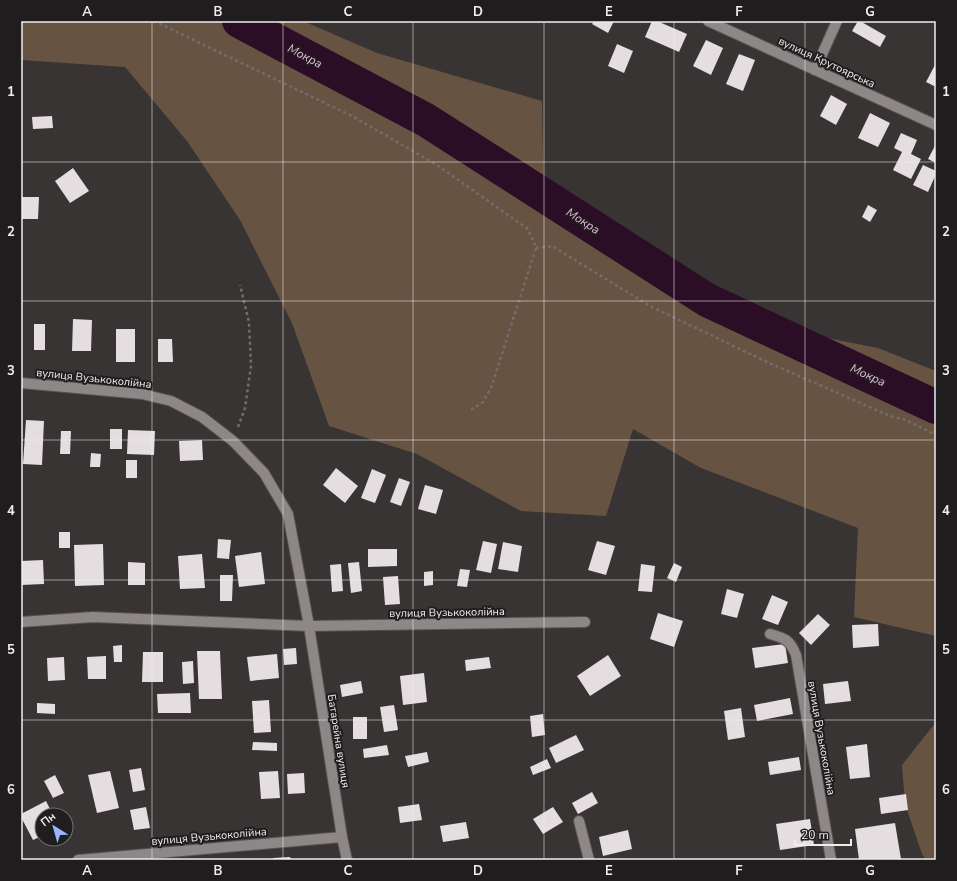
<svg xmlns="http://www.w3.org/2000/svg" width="957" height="881" font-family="'Nunito Sans',sans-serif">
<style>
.green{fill:#675342}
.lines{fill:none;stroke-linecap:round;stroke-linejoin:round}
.river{stroke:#2b0e26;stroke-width:34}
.building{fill:#e4dee0}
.minor-casing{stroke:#565252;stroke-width:12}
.path{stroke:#726d6d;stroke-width:2.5;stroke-dasharray:3 3;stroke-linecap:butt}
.minor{stroke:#8d8787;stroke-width:10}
.grid{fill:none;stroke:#f0eded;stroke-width:1;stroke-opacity:0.55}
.labels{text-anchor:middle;stroke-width:4;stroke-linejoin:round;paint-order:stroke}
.street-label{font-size:11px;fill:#f0eded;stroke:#1f1d1d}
.water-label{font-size:12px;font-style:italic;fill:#f1b6e4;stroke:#1f1d1d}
.neatline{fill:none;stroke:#f0eded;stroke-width:1.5}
.grid-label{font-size:13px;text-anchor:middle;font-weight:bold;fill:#f0eded}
</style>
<rect width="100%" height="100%" fill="#393434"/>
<g class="green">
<polygon points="21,21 303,21 377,53 542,101 544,213 699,313 878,348 936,371 936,636 854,617 858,528 701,468 633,429 606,516 521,511 417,454 329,426 292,323 240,220 187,141 125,67 21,60"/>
<polygon points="936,722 936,860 926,860 922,854 905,804 902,765"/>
</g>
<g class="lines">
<polyline class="river" points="239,21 426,120 707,300 936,407"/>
</g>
<g class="building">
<polygon points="594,21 614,21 608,33 592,24"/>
<polygon points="652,21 657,21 687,34 679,52 645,37"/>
<polygon points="858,21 860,21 886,36 880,47 852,31"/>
<polygon points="706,40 723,48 711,75 693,66"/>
<polygon points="617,44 633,51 624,73 608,66"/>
<polygon points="739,54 755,60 743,91 726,84"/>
<polygon points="936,63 936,87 926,82"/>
<polygon points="831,95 847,104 836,125 820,116"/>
<polygon points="870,113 890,123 878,147 858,138"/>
<polygon points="52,116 53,128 33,129 32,117"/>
<polygon points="901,133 917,140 911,154 921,159 911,179 893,170 902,152 894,148"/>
<polygon points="936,144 936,163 928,159"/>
<polygon points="923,165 936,171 936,174 928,192 913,185"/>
<polygon points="73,168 89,191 70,203 55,181"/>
<polygon points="21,197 39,197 38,219 21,219"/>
<polygon points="868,205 877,210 870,222 862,217"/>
<polygon points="73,319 92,320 91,351 72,351"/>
<rect x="34" y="324" width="11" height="26"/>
<rect x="116" y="329" width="19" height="33"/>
<polygon points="158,339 172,339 173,362 158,362"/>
<polygon points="26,420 44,421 42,465 23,464"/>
<rect x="110" y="429" width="12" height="20"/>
<polygon points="128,430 155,431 154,455 127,454"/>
<polygon points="61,431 71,431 70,454 60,454"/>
<polygon points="202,440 203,460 180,461 179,441"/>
<polygon points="91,453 101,454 100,467 90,467"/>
<rect x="126" y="460" width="11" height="18"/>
<polygon points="336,468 358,486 345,503 323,485"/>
<polygon points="372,469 386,475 375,503 361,498"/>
<polygon points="399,478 410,482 401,506 390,502"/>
<polygon points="425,485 443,490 436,514 418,509"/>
<rect x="59" y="532" width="11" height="16"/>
<polygon points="218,539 231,540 229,559 217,558"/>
<polygon points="483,541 497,544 491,573 476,570"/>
<polygon points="597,541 615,546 606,575 588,570"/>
<polygon points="503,542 522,546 518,572 498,569"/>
<polygon points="103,544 104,585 75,586 74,545"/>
<polygon points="368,549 397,549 397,566 368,567"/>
<polygon points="261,552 265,584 239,587 235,556"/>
<polygon points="202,554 205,588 180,589 178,556"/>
<polygon points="43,560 44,584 21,585 21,561"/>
<polygon points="128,562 145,563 145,585 128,585"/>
<polygon points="359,562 362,591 351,593 348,563"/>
<polygon points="674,563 682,567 676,582 667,578"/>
<polygon points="341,564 343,591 332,592 330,565"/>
<polygon points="641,564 655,566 652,592 638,591"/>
<polygon points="460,569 470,570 467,587 457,586"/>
<polygon points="433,571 433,585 424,586 424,572"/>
<polygon points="220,575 233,575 232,601 220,601"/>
<polygon points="398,576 400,604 385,605 383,577"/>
<polygon points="727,589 744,594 737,618 721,614"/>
<polygon points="772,595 788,602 778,625 762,619"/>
<polygon points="658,613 683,621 674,647 650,639"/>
<polygon points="818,614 830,625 811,645 799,633"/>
<polygon points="878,624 879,646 853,648 852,625"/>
<polygon points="785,644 788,663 755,668 752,648"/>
<polygon points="122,645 122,662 114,662 113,646"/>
<polygon points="296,648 297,664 284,665 283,649"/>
<polygon points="197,651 220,651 222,699 199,699"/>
<polygon points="143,652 163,652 163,682 142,682"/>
<polygon points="277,654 279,678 250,681 247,657"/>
<polygon points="608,655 621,676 590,696 577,676"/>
<polygon points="106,656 106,679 88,679 87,657"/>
<polygon points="64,657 65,680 48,681 47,658"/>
<polygon points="489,657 491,668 466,671 465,660"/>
<polygon points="193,661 194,683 183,684 182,662"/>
<polygon points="424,673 427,702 403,705 400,676"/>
<polygon points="361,681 363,693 342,697 340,685"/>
<polygon points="848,681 851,701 825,704 823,684"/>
<polygon points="190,693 191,713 158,713 157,694"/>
<polygon points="790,698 793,714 757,721 754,705"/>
<polygon points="269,700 271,732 254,733 252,701"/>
<polygon points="37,703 55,704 55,714 37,713"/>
<polygon points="394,705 398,730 384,732 380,707"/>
<polygon points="741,708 745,737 728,740 724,711"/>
<polygon points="543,714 545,735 532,737 530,716"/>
<rect x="353" y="717" width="14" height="22"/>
<polygon points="576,735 584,750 556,763 549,748"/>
<polygon points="253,742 277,743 277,751 252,750"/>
<polygon points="867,744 870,777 850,779 846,747"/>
<polygon points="387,745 389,755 364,758 363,749"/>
<polygon points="427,752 429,762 408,767 405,756"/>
<polygon points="799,757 801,770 770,775 768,762"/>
<polygon points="547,759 551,768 533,775 530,767"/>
<polygon points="141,768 145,790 133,792 129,770"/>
<polygon points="110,771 119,808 97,813 88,775"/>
<polygon points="278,771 280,798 261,799 259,772"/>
<polygon points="304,773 305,793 288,794 287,774"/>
<polygon points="55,775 64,793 53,798 44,781"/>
<polygon points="592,792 598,803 578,814 572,803"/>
<polygon points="906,794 908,810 881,814 879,798"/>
<polygon points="46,801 53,815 42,815 42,836 33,840 21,817 21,814"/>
<polygon points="419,804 422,820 400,823 398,807"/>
<polygon points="146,807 150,828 134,830 130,810"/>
<polygon points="553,807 563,822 543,834 533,819"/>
<polygon points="810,819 814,845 780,850 776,824"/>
<polygon points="466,822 469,838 443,842 440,826"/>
<polygon points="895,823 901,859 891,860 859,860 855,829"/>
<polygon points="628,830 632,849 603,856 599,837"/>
<polygon points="290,857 291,860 273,860 273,858"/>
</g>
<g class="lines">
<g class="minor-casing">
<g id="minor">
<polyline points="708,21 936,125"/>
<polyline points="815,70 837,21"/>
<polyline points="21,383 142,394 171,401 202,417 233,441 264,473 288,514 309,626 342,837 347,860"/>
<polyline points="21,622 93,617 309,626 585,622"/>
<path d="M 770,634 C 785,638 790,640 796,655 L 831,860"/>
<polyline points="579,821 589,860"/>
<polyline points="78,860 342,837"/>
</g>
</g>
<g class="path">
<polyline points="154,21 354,117 437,165 528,229 536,248 491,388 483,402 469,411"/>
<polyline points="536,248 552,246 650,306 767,362 890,416 906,420 936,435"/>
<polyline points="238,427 245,408 251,366 249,322 240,285"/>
</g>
<use href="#minor" class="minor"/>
</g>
<path class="grid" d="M 152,21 L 152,860M 283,21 L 283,860M 413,21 L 413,860M 544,21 L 544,860M 674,21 L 674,860M 805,21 L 805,860M 21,162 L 936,162M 21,301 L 936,301M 21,440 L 936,440M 21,580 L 936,580M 21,720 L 936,720"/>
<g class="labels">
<g class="street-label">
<text transform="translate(827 62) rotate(25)" y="4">вулиця Крутоярська</text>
<text transform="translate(94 378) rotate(6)" y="4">вулиця Вузькоколійна</text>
<text transform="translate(447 612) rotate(-1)" y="4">вулиця Вузькоколійна</text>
<text transform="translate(822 738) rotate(80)" y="4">вулиця Вузькоколійна</text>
<text transform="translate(339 741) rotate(81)" y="4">Батарейна вулиця</text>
<text transform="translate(209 836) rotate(-5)" y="4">вулиця Вузькоколійна</text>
</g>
<g class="water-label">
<text transform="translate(305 56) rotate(28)" y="4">Мокра</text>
<text transform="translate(583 221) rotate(33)" y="4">Мокра</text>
<text transform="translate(868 375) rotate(25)" y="4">Мокра</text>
</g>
</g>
<rect width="957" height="881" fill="none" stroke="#1f1d1d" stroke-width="44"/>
<g transform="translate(54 827) rotate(323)"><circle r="19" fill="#1f1d1d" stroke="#737070"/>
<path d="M0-3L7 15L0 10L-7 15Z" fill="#98b5fd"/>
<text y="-6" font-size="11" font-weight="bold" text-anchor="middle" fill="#f0eded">Пн</text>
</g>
<path d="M795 839v6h56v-6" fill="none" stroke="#f0eded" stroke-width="2"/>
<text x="801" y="839" font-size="12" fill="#f0eded" stroke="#1f1d1d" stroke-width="3" paint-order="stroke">20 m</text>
<rect x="22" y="22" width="913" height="837" class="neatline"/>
<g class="grid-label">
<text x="87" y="16">A</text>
<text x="218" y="16">B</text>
<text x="348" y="16">C</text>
<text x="478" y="16">D</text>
<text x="609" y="16">E</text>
<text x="739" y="16">F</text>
<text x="870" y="16">G</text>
<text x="11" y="96">1</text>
<text x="946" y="96">1</text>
<text x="11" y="236">2</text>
<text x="946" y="236">2</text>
<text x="11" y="375">3</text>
<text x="946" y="375">3</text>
<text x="11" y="515">4</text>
<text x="946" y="515">4</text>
<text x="11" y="654">5</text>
<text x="946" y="654">5</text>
<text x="11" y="794">6</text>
<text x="946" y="794">6</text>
<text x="87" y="875">A</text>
<text x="218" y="875">B</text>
<text x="348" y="875">C</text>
<text x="478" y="875">D</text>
<text x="609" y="875">E</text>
<text x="739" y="875">F</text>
<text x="870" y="875">G</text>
</g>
</svg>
